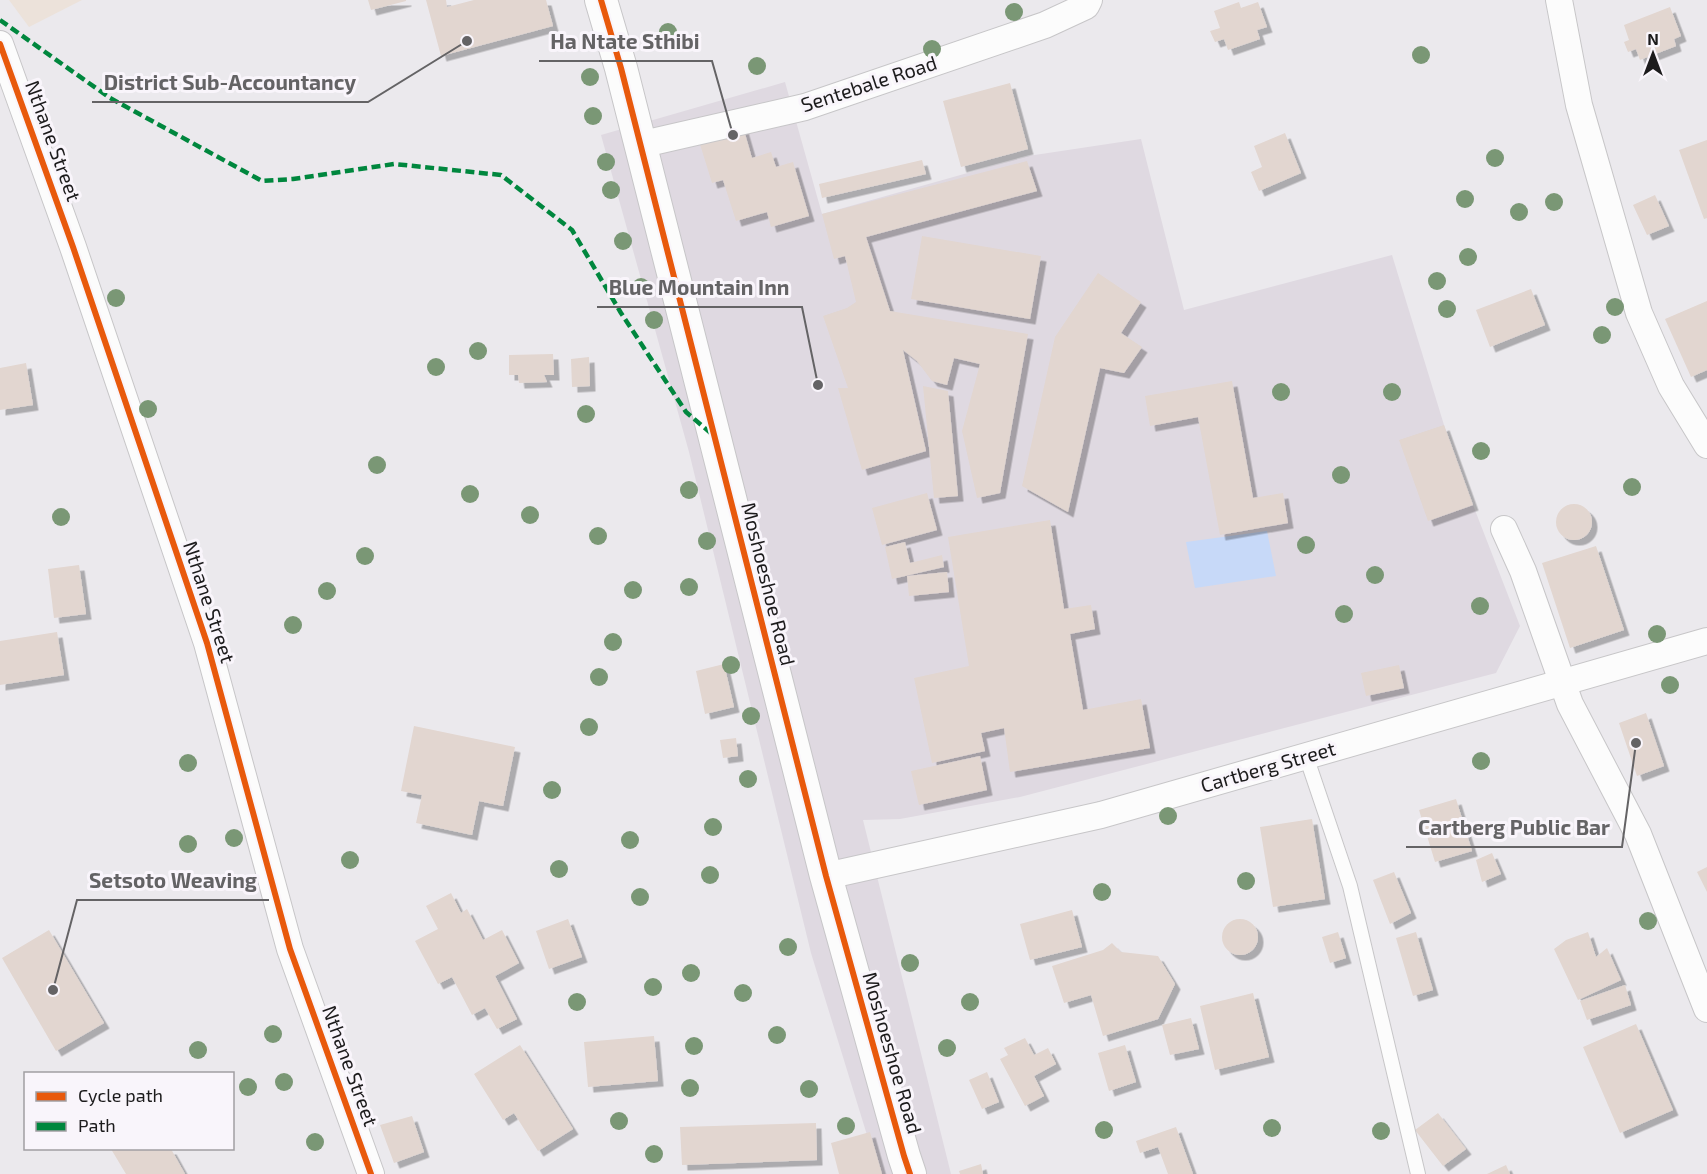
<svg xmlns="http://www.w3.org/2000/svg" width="1707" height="1174" font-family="'Exo 2',sans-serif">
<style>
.built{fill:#dfd9e1}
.education{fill:#ece2da}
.water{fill:#c7d9f8}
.building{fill:#e2d6d0;filter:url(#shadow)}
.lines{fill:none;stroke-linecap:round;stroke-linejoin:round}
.service-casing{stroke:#c7c6c8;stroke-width:16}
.minor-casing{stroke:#c7c6c8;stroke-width:28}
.tertiary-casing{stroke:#c7c6c8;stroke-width:34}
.service{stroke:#fcfcfc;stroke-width:14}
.minor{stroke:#fcfcfc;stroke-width:26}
.tertiary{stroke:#fcfcfc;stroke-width:32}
.quiet{stroke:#00873e;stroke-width:4.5;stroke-dasharray:9 4.5;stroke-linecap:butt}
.cycleway-casing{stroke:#f9f5fb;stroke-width:10}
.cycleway{stroke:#e8590c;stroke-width:6}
.tree{fill:#7a9775}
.labels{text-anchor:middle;stroke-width:6;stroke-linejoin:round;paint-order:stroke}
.street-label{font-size:20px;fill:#1c1b1c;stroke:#f9f5fb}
.leader{fill:none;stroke:#646365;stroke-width:2}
.callout-dot{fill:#646365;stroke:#f9f5fb;stroke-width:2}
.callout-label{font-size:21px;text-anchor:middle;font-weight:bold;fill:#646365;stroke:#f9f5fb;stroke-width:6;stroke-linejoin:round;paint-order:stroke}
</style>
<defs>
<filter id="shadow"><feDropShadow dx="5.5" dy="5.5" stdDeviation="0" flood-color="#0004"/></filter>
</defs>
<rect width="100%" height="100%" fill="#ebe9ed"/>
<polygon class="built" points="785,82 822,214 1028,156 1141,139 1184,310 1392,255 1444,425 1473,505 1520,626 1496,673 1020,797 900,819 863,820 951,1174 879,1174 811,953 689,452 601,135"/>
<polygon class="education" points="9,0 82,0 29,27"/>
<polygon class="water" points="1267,531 1276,576 1195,588 1186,542"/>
<g class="building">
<polygon points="368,0 406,0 406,1 371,10"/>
<polygon points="426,0 446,0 447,7 474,0 546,0 553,26 441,56"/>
<polygon points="1239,2 1241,8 1258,2 1267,27 1257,30 1260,39 1228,50 1224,39 1215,42 1210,31 1220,28 1214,11"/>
<polygon points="1670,7 1681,36 1674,39 1676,46 1640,60 1636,49 1628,52 1624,42 1629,40 1624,25"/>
<polygon points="1010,83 1028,149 961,167 943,101"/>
<polygon points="743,127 752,158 771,152 776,167 793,162 809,216 771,227 767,212 736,221 723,180 712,183 699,141"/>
<polygon points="1285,133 1301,173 1259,191 1251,172 1262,167 1254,146"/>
<polygon points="1707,140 1707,218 1704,219 1679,150"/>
<polygon points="922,160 926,174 822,198 819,184"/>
<polygon points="1027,161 1037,191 866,237 890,311 1028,334 1000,493 977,498 962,431 980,364 954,358 947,385 932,381 917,361 903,350 926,451 862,470 838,388 848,388 823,316 847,308 856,302 845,256 834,259 822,214"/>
<polygon points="1655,195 1669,226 1647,235 1633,205"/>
<polygon points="922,236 1041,256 1030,319 911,299"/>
<polygon points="1098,273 1141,302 1121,333 1142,347 1124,373 1100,368 1068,512 1022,486 1055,337"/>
<polygon points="1531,289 1545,325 1490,347 1476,310"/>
<polygon points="1707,301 1707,370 1691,377 1665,319"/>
<polygon points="553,354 554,375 544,375 547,382 519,383 518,375 509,375 509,355"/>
<polygon points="589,357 590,386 572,387 571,359"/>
<polygon points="26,363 33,405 0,410 0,368"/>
<polygon points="1232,381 1253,498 1283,493 1288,523 1220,535 1198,417 1150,426 1145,396"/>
<polygon points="923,386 948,391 958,496 934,498"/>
<polygon points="1444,425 1473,505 1428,521 1399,440"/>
<polygon points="927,493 937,530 882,545 872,508"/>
<circle cx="1574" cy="522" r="18"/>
<polygon points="1050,520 1064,609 1091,605 1095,629 1070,634 1083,710 1141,699 1150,748 1010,772 1004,728 981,733 985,751 932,763 914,678 969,666 948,537"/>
<polygon points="905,542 910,563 942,555 944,567 892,579 885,547"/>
<polygon points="1596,546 1624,630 1570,648 1542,563"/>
<polygon points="79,565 86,614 54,618 48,569"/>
<polygon points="947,572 949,592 909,596 907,576"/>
<polygon points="57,632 64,675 0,685 0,641"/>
<polygon points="724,664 734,707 705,714 696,671"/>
<polygon points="1399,665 1404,688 1366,696 1361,673"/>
<polygon points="1646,713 1664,766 1637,776 1619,723"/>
<polygon points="414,726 515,747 503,806 479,801 472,835 416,823 422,795 401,791"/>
<polygon points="736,738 738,756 723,758 720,740"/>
<polygon points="980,756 987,790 919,805 911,771"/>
<polygon points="1456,799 1472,851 1435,862 1419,810"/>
<polygon points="1312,819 1325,899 1273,907 1260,827"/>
<polygon points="1492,853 1501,874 1482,882 1476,860"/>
<polygon points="1707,867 1707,892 1697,872"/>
<polygon points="1394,872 1411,913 1390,924 1373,880"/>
<polygon points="451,893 461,913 467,909 483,940 502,930 519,963 495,976 517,1019 497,1029 485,1008 472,1015 452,977 438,984 415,941 438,929 426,906"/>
<polygon points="1072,910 1082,947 1030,960 1020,924"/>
<circle cx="1240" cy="937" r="18"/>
<polygon points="568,919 582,957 549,969 536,931"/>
<polygon points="49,930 104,1023 56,1051 2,958"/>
<polygon points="1338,932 1346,958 1330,963 1322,937"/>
<polygon points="1416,932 1433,990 1413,996 1396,938"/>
<polygon points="1588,932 1596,957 1607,948 1621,980 1578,1000 1554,949 1566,940"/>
<polygon points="1112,943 1121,952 1158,956 1175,984 1158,1019 1103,1036 1091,995 1064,1003 1052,966 1103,950"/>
<polygon points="1625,985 1631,1005 1587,1020 1580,1001"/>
<polygon points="1253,993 1269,1057 1215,1070 1200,1006"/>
<polygon points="1191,1018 1199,1049 1170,1055 1162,1025"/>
<polygon points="1636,1024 1673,1110 1620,1133 1583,1047"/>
<polygon points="654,1036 658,1081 588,1087 584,1042"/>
<polygon points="1025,1038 1034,1055 1048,1048 1056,1064 1034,1076 1044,1096 1025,1106 1000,1059 1008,1055 1004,1048"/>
<polygon points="520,1045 573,1129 538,1151 514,1113 503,1120 474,1074"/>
<polygon points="1125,1045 1136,1082 1109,1091 1098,1053"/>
<polygon points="987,1072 999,1102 982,1109 969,1080"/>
<polygon points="1438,1113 1466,1149 1443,1166 1415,1130"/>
<polygon points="412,1116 424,1152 394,1163 380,1125"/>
<polygon points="816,1123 817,1160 682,1165 680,1127"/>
<polygon points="1176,1127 1193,1174 1168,1174 1158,1147 1140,1153 1136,1141"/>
<polygon points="870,1132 882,1174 839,1174 831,1143"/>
<polygon points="111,1149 171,1149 185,1174 126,1174"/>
<polygon points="981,1164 983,1174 960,1174 959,1171"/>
<polygon points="1506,1165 1510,1174 1487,1174"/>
</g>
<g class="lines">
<g class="service-casing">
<polyline id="service" points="1306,756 1350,886 1418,1174"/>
</g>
<g class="minor-casing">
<g id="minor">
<polyline points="1559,0 1579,105 1639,313 1671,386 1707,445"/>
<polyline points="0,44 73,247 207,643 290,949 371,1174"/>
<polyline points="639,145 805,107 1045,25 1086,6 1089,0"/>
<polyline points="1504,529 1523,571 1570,704 1638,834 1707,1009"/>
<polyline points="826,876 1101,815 1707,641"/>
</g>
</g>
<g class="tertiary-casing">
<polyline id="tertiary" points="601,0 621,68 826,876 904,1156 910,1174"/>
</g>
<use href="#service" class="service"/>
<use href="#minor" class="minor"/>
<use href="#tertiary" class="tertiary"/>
<polyline class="quiet" points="0,20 110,98 262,181 293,179 394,164 501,175 572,230 621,313 686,412 713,435"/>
<g class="cycleway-casing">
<g id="cycleway">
<polyline points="601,0 621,68 826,876 904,1156 910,1174"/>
<polyline points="0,44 73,247 207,643 290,949 371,1174"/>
</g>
</g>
<use href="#cycleway" class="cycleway"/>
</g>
<g class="tree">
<circle cx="1014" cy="12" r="9"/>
<circle cx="668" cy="32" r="9"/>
<circle cx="932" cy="49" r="9"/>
<circle cx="1421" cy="55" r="9"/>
<circle cx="757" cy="66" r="9"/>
<circle cx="590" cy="77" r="9"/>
<circle cx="593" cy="116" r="9"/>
<circle cx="1495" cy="158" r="9"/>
<circle cx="606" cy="162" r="9"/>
<circle cx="611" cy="190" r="9"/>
<circle cx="1465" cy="199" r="9"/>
<circle cx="1554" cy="202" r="9"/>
<circle cx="1519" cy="212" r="9"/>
<circle cx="623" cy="241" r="9"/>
<circle cx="1468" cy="257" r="9"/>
<circle cx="1437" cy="281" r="9"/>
<circle cx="641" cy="287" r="9"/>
<circle cx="116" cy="298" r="9"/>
<circle cx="1615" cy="307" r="9"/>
<circle cx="1447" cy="309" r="9"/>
<circle cx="654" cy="320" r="9"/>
<circle cx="1602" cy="335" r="9"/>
<circle cx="478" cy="351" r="9"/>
<circle cx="436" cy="367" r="9"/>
<circle cx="1281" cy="392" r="9"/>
<circle cx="1392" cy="392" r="9"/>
<circle cx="148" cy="409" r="9"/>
<circle cx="586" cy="414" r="9"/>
<circle cx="1481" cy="451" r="9"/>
<circle cx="377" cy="465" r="9"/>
<circle cx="1341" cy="475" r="9"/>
<circle cx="1632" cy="487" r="9"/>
<circle cx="689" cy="490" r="9"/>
<circle cx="470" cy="494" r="9"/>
<circle cx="530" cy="515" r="9"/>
<circle cx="61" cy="517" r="9"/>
<circle cx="598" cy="536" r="9"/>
<circle cx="707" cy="541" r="9"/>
<circle cx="1306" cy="545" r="9"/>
<circle cx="365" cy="556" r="9"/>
<circle cx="1375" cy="575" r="9"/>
<circle cx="689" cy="587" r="9"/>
<circle cx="633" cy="590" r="9"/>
<circle cx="327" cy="591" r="9"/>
<circle cx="1480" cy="606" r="9"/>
<circle cx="1344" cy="614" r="9"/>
<circle cx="293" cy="625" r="9"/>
<circle cx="1657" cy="634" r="9"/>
<circle cx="613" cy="642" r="9"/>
<circle cx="731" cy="665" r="9"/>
<circle cx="599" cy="677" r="9"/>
<circle cx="1670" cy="685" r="9"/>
<circle cx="751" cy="716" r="9"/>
<circle cx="589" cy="727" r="9"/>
<circle cx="1481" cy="761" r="9"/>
<circle cx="188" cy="763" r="9"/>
<circle cx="748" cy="779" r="9"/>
<circle cx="552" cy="790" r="9"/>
<circle cx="1168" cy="816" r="9"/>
<circle cx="713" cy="827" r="9"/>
<circle cx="234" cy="838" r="9"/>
<circle cx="630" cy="840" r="9"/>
<circle cx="188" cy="844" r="9"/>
<circle cx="350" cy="860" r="9"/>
<circle cx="559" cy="869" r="9"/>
<circle cx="710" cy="875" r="9"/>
<circle cx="1246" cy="881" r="9"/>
<circle cx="1102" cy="892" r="9"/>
<circle cx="640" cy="897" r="9"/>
<circle cx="1648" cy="921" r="9"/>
<circle cx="788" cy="947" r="9"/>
<circle cx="910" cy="963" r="9"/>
<circle cx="691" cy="973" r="9"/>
<circle cx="653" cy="987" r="9"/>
<circle cx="743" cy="993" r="9"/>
<circle cx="577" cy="1002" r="9"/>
<circle cx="970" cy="1002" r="9"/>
<circle cx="273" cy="1034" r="9"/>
<circle cx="777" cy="1035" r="9"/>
<circle cx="694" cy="1046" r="9"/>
<circle cx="947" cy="1048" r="9"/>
<circle cx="198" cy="1050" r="9"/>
<circle cx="284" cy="1082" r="9"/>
<circle cx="248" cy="1087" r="9"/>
<circle cx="690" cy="1088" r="9"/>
<circle cx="809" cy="1089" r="9"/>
<circle cx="619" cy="1121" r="9"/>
<circle cx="846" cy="1126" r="9"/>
<circle cx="1272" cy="1128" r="9"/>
<circle cx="1104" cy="1130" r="9"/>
<circle cx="1381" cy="1131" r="9"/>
<circle cx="315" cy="1142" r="9"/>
<circle cx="654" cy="1154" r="9"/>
</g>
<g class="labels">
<g class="street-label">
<text transform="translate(869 84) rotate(-18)" y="7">Sentebale Road</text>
<text transform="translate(53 141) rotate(70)" y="7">Nthane Street</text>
<text transform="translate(768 584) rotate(76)" y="7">Moshoeshoe Road</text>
<text transform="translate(209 602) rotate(72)" y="7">Nthane Street</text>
<text transform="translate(1268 767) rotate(-16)" y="7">Cartberg Street</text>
<text transform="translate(892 1053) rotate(74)" y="7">Moshoeshoe Road</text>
<text transform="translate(350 1066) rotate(70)" y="7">Nthane Street</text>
</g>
</g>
<path class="leader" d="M733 135L712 61H539M467 41L368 102H92M818 385L802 307H597M1636 743L1622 847H1406M53 990L77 900H269"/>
<g class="callout-dot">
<circle cx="733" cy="135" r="6"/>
<circle cx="467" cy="41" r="6"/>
<circle cx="818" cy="385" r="6"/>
<circle cx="1636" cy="743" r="6"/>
<circle cx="53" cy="990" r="6"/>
</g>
<g class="callout-label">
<text x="625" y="49">Ha Ntate Sthibi</text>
<text x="230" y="90">District Sub-Accountancy</text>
<text x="699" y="295">Blue Mountain Inn</text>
<text x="1514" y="835">Cartberg Public Bar</text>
<text x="173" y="888">Setsoto Weaving</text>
</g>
<rect x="24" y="1072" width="210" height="78" fill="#f9f5fb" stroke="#a19ea2" stroke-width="1.5"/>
<rect x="36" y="1092" width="30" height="9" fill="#e8590c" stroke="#a19ea2" stroke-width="1.5"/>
<text x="78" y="1102" font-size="18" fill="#1c1b1c">Cycle path</text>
<rect x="36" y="1122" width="30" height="9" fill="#00873e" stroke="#a19ea2" stroke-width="1.5"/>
<text x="78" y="1132" font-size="18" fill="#1c1b1c">Path</text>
<g transform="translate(1653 54)" stroke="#f9f5fb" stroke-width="4.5" paint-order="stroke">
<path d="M0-4.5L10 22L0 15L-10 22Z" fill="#1c1b1c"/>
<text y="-9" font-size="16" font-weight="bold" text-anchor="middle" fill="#1c1b1c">N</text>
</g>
</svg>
